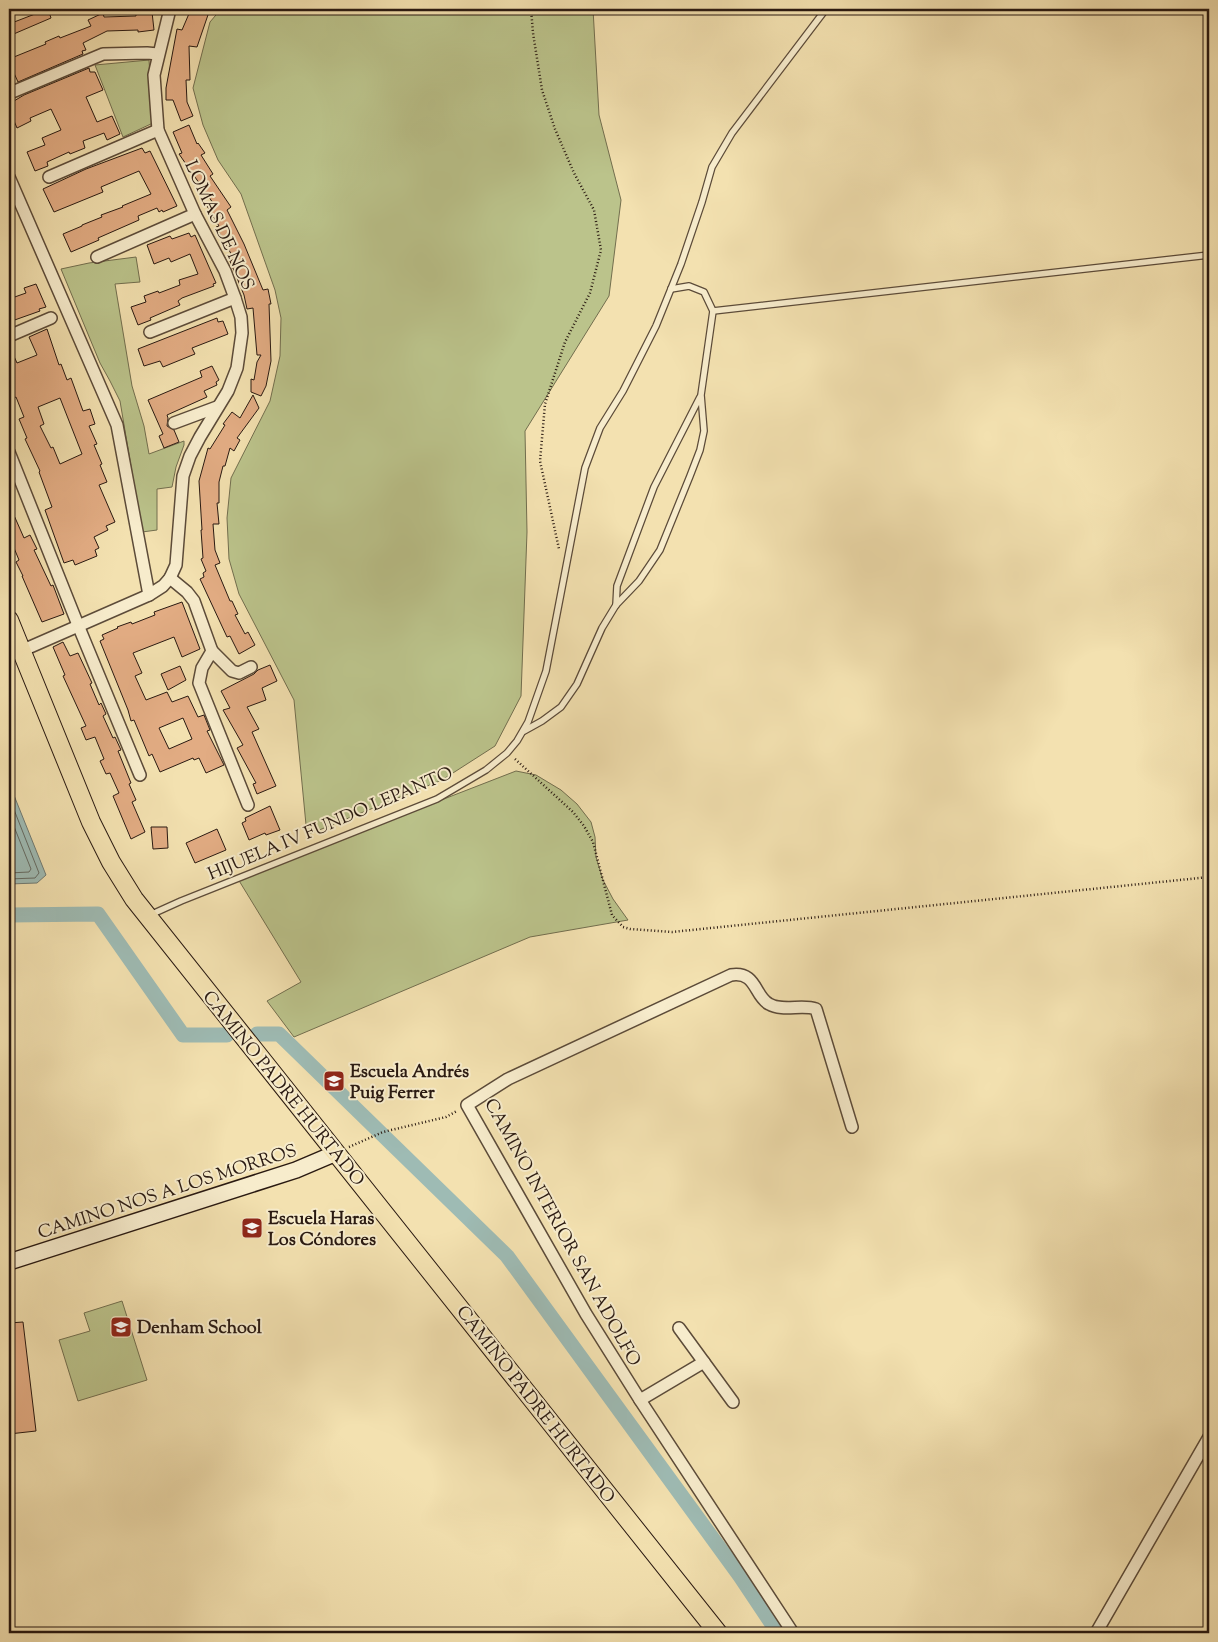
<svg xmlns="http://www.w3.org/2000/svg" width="1218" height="1642" font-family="'Sorts Mill Goudy',serif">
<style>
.green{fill:#bbc38b;stroke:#726e4e}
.water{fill:#9ebbb4;stroke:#6f7a73}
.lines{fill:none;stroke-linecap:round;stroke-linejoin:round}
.shore{stroke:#646a62;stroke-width:1}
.canal{stroke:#9ebbb4;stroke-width:15}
.building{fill:#e2ac83;stroke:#291911;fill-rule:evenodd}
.service-casing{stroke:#5c4b39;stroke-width:8}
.minor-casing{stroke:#5c4b39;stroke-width:14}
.secondary-casing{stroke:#291911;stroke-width:18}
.primary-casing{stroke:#291911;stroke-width:20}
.path{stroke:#291911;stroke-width:2.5;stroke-dasharray:1 2.5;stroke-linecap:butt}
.service{stroke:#f7eccc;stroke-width:5.5}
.minor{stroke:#f7eccc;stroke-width:11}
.secondary{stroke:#f7eccc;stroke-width:15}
.primary{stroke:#f3e1b0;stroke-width:18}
.labels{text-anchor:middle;stroke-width:4;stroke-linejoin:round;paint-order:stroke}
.street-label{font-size:18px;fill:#291911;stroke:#f7eccc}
.poi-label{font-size:18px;font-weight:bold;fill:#291911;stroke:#f7eccc;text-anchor:start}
</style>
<rect width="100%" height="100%" fill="#f3e1b0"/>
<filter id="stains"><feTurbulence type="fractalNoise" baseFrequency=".004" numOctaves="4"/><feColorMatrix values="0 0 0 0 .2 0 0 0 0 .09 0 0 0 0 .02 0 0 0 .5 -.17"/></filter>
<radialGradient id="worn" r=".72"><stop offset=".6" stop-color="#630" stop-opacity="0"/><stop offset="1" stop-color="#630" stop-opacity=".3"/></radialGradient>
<g class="green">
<polygon points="221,9 593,9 599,115 621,200 609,296 525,431 527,532 521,696 495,746 442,780 307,835 294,700 239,594 229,559 227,518 231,478 270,401 280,356 281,318 275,290 241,194 218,160 203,125 193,88 210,22"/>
<polygon points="149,60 153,123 123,137 95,65"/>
<polygon points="136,257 140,282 115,284 132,386 144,426 149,454 184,441 184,445 176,467 172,487 157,489 157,530 142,532 120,401 110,381 100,363 61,269 89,263"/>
<polygon points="516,771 536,775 561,790 577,804 591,822 595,837 596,857 603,880 613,899 628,920 530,937 294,1037 267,1001 301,982 238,879"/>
<polygon points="122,1301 147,1380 78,1401 59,1340 90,1331 84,1313"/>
</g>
<polygon class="water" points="9,783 46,875 37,883 9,884"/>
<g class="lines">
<g class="shore">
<polyline points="9,797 39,873 35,878 9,879"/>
<polyline points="9,814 31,869 29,872 9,873"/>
</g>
<g class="canal">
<polyline points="9,915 98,914 183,1035 227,1035"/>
<polyline points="257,1034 279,1034 507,1256 740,1576 778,1633"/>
</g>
</g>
<g class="building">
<polygon points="48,9 51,18 9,36 9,24"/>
<polygon points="191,9 210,9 197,47 189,46 190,80 186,80 187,102 193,116 181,121 173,100 166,100 166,88 177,29 182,30"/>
<polygon points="152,12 154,30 138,32 138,30 107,31 83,43 86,50 82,51 83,54 18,82 9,62 9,59 46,44 45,42 59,36 60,38 91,26 88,20 103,13 104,17 136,16 136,14"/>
<polygon points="89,68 90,72 95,72 103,90 86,97 97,122 112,116 120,134 107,140 104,133 83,141 85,148 70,154 69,152 47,162 48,166 35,171 27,152 45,145 42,138 61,130 51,109 30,118 31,121 17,128 9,109 9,104 24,95"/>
<polygon points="189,125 197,144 198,143 205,153 201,155 213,174 210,176 231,207 227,210 244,244 263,290 268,289 271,304 269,304 271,361 266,386 261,396 251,392 251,379 254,380 257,362 261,355 257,355 253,308 247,309 244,295 230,261 234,259 216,227 219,226 207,206 213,203 179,154 182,153 173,132"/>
<polygon points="142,148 145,153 150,151 177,206 163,212 162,210 159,212 157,208 138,216 139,220 98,238 99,240 71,252 63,234 82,226 82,225 102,217 101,215 123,207 122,206 151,194 139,171 101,187 103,192 54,212 43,189 86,169"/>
<polygon points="189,233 191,237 195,235 216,283 213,284 214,286 182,298 178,301 180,305 150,318 151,320 138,325 131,307 146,302 144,296 158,291 159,293 180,285 179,280 198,274 190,254 171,262 169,258 154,264 147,245 170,236 172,239"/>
<polygon points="36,284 46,307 39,309 40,311 9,322 9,299 26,293 24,288"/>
<polygon points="217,318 218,322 223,321 228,334 192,348 195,354 163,367 160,361 144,366 138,349"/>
<path d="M 47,329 L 59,365 L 61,364 L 67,380 L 71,378 L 83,411 L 90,409 L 95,424 L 89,426 L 97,444 L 94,445 L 102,464 L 100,465 L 107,482 L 99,485 L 115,522 L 106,526 L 108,530 L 94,537 L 99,548 L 95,550 L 97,556 L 75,565 L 73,560 L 64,563 L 45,510 L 52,507 L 39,472 L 40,471 L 25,439 L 27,438 L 19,419 L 24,417 L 16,397 L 9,400 L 9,345 L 17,363 L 37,355 L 29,337 ZM 60,398 L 82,454 L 60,464 L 53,447 L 51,448 L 40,426 L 44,424 L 38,407 Z"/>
<polygon points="212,366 219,380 216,382 217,385 204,391 207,397 167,415 168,418 167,426 174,430 179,442 164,448 159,436 163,434 148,400 202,377 200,371"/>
<polygon points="253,395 259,408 237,438 240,440 234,451 230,448 225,466 223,466 219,482 219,503 217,503 219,524 213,524 215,550 220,563 215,565 230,601 232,601 238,614 235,615 245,634 248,632 255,645 239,654 230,636 227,637 200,579 204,577 203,573 206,571 201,559 203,558 201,530 202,530 199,481 208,448 210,449 225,425 223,424 232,412 240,418"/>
<polygon points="9,504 24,538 30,535 37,549 34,550 51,586 53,585 64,614 42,622 22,576 23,576 16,562 19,560 9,536"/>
<path d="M 182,602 L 200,649 L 182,657 L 174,637 L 133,653 L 142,673 L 135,676 L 146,700 L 167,692 L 172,702 L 188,696 L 198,717 L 204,715 L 210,730 L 207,731 L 224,765 L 206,773 L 199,758 L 194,760 L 193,758 L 160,772 L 152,754 L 149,756 L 134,720 L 131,721 L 128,710 L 100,641 L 104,639 L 102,635 L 118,628 L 117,627 L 131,622 L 132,624 L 155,615 L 154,612 ZM 183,718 L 192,739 L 169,749 L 159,728 Z"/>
<polygon points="63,642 70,656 78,653 92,683 90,684 99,705 101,703 106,714 103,716 113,738 115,737 121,750 118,751 131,783 129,784 136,800 132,802 145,832 131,839 113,796 119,793 110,773 106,774 100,761 104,759 95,737 86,740 81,728 86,726 63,676 65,675 53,647"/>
<polygon points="270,665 277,681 262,688 266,700 247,707 259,729 252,732 276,786 257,794 253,784 256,783 237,748 243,745 223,710 230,708 221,691 254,674 258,670"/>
<polygon points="180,666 186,680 168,690 161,674"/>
<polygon points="270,806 280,830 266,835 265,833 249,840 242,823 246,821 245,818"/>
<polygon points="151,827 167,827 168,848 153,849"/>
<polygon points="217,829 226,850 195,863 186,843"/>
<polygon points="23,1322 36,1431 9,1434 9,1323"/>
</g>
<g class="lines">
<g class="service-casing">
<g id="service">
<polyline points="713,311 1209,255"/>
<polyline points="616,605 617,586 654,487 700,397"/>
<polyline points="524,731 542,721 561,707 577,684 602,628 616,605 639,581 660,550 690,476 700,450 704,431 701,395 713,311 704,292 689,286 671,289"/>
<polyline points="150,915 181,901 437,799 486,770 507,753 517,741 528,722 546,671 585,468 600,428 623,391 656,326 681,264 702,202 712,167 732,133 826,9"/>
</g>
</g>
<g class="minor-casing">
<g id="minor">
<polyline points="10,93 103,54 147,53 158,54"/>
<polyline points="9,177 117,425 149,595"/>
<polyline points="49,177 158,130"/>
<polyline points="97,257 195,214"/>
<polyline points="150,332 235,298"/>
<polyline points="9,336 51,318"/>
<polyline points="174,423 217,407"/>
<polyline points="9,452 78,625 140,775"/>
<polyline points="170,578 187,592 194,601 212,651 202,668 199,683 248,805"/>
<polyline points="21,651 149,595 163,586 170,578 176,565 183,476 190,456 200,437 228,391 237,368 242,333 241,317 235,298 225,271 195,214 158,130 154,75 170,9"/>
<polyline points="212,651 232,671 239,673 251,667"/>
<polyline points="679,1328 733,1402"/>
<polyline points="640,1400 704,1362"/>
<path d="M 793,1633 L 640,1400 L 586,1314 L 467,1105 L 508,1079 L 731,975 C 757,971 754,996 769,1004 C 783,1012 802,1004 816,1009 L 852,1127"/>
<polyline points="1096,1633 1209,1437"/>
</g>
</g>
<g class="secondary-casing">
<polyline id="secondary" points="9,1262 296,1170 336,1153"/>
</g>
<g class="primary-casing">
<polyline id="primary" points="9,620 91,822 111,862 134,899 718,1633"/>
</g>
<g class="path">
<polyline points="531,9 533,33 542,90 555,129 574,173 594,210 601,250 590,293 565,342 545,404 540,461 559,549"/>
<polyline points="515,759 573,812 584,826 593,842 612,915 623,927 630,929 672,932 1209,877"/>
<polyline points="349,1147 383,1132 446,1117 457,1111"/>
</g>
<use href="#service" class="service"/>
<use href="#minor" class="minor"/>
<use href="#secondary" class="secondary"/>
<use href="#primary" class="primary"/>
</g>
<defs>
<g id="school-square" transform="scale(1.125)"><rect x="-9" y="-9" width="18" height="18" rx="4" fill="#8f2418" stroke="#f7eccc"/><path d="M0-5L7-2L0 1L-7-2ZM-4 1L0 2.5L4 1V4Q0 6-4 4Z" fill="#fff"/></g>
</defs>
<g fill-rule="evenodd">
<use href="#school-square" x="334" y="1081"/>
<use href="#school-square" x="252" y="1228"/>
<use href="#school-square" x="121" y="1327"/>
</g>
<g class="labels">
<g class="street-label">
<text transform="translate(220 225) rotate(65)" y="6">LOMAS DE NOS</text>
<text transform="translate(330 823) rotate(-23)" y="6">HIJUELA IV FUNDO LEPANTO</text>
<text transform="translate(284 1088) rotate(51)" y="6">CAMINO PADRE HURTADO</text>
<text transform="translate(167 1191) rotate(-18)" y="6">CAMINO NOS A LOS MORROS</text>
<text transform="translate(563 1232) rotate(61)" y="6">CAMINO INTERIOR SAN ADOLFO</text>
<text transform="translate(536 1404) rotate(52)" y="6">CAMINO PADRE HURTADO</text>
</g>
<g class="poi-label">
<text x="350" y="1077">Escuela Andrés<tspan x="350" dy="21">Puig Ferrer</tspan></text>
<text x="268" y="1224">Escuela Haras<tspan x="268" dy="21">Los Cóndores</tspan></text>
<text x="137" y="1333">Denham School</text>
</g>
</g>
<rect width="1218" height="1642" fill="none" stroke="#f3e1b0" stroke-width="30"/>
<rect x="10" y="10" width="1198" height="1622" fill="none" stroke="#291911" stroke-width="2.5"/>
<rect x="15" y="15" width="1188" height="1612" fill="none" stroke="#291911"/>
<rect width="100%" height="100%" filter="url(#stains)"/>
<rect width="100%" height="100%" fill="url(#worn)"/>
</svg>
